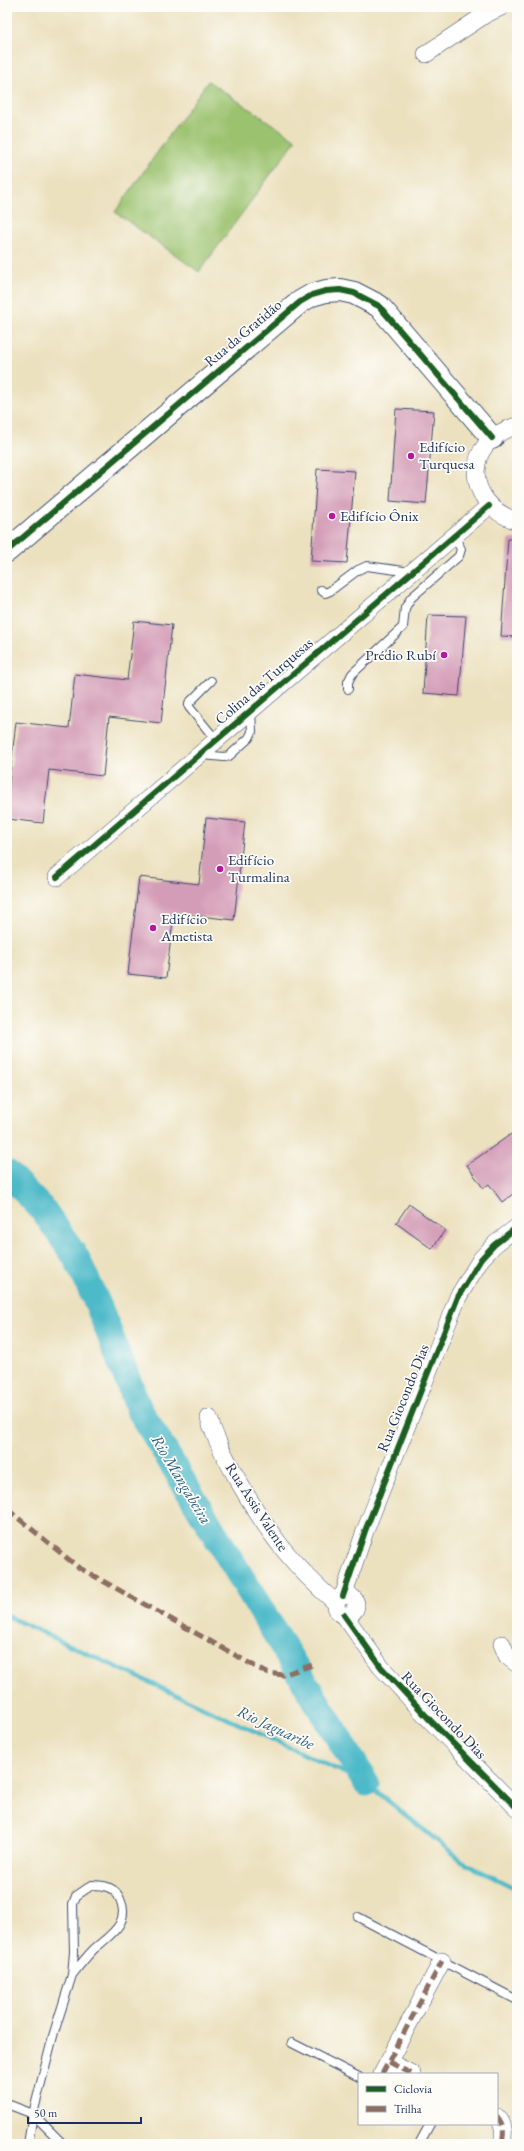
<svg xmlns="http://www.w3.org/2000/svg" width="524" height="2151" font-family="'EB Garamond',serif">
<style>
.green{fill:#9bc26e;stroke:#5b7866}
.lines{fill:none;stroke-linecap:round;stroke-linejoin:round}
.stream{stroke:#4dbac9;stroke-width:4.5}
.river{stroke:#4dbac9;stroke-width:27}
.building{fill:#d49db7}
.lane-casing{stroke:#3a4a6d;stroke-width:10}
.street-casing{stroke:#3a4a6d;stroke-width:18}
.secondary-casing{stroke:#3a4a6d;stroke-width:24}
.lane{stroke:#fff;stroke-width:8}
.street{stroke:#fff;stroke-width:17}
.secondary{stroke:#fff;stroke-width:22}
.quiet{stroke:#8d6e63;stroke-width:5;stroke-dasharray:10 5;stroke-linecap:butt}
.cycleway-casing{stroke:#fdfcf7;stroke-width:8}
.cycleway{stroke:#1b5e20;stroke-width:6}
.poi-dot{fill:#b5179e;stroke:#fdfcf7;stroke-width:1.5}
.labels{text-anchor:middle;stroke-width:3.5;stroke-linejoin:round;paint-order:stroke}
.street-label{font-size:15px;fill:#1b2f5e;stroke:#fdfcf7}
.poi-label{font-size:15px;fill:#1b2f5e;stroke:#fdfcf7;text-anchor:start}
.water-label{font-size:16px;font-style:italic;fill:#2c6083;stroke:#fdfcf7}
</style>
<rect width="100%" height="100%" fill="#fdfcf7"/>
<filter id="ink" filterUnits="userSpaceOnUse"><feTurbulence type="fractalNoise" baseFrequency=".025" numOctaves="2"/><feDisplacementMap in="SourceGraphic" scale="8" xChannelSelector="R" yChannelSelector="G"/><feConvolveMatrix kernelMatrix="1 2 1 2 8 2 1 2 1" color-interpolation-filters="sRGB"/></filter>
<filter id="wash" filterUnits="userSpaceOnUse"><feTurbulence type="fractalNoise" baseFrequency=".012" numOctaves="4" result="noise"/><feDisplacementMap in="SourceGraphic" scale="16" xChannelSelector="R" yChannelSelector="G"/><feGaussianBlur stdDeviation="0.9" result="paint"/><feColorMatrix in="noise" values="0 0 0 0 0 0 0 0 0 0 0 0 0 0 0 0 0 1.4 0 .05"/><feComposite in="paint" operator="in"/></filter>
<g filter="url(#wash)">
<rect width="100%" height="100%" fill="#ece1bf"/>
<polygon class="green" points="208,81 296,140 199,272 115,212"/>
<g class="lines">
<polyline class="stream" points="7,1616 366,1783 466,1864 517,1889"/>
<polyline class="river" points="7,1173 44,1211 77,1259 99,1307 139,1409 366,1783"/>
</g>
<g id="blocks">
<g class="building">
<polygon points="396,409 434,411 426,504 390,501"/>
<polygon points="317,469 355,471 347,563 311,561"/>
<polygon points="508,539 517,539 517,637 501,636"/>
<polygon points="428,615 466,616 459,696 423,693"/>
<polygon points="134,621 172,625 161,723 109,717 103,776 49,770 43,823 7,819 7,800 16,722 69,728 75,674 127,680"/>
<polygon points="206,818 245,822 234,920 174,913 166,978 128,974 139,877 199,884"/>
<polygon points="517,1130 517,1191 502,1202 489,1184 483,1188 467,1165"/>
<polygon points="409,1204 445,1230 432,1249 396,1223"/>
</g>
</g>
</g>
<g filter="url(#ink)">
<use href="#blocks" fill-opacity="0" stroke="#3a4a6d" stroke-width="1"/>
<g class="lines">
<g class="lane-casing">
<g id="lane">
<polyline points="321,590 325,593 330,591 358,570 367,566 411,572"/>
<polyline points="211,681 189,703 189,707 216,740"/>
<polyline points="348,689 348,682 352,674 403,627 405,608 411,598 459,556 461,549 454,536"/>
<polyline points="202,755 224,757 229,756 249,738 252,732 251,710"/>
<polyline points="358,1917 517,2000"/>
<polyline points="292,2043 359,2077"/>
<polyline points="7,2104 33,2114 63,2144"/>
<path d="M 28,2144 L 33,2114 L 53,2036 L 72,1975 L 74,1952 L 73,1904 L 76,1896 L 92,1885 C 104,1885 115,1887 120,1899 C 131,1923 110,1935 94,1949 C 86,1957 79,1966 72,1975"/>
<polyline points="419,2144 430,2124"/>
</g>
</g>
<g class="street-casing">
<g id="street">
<polyline points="426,54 486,14 501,7"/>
<path d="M 517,426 C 462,440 463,504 517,521"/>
<polyline points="57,877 489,506"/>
<path d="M 209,1418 C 216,1442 228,1462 240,1484 C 268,1533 293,1566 336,1603"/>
<circle cx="346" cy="1605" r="10"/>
<polyline points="343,1596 365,1531 458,1297 481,1259 494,1245 517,1227"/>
<polyline points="344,1615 381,1667 430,1720 517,1808"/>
<polyline points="502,1644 507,1656 517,1664"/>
<polyline points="389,2062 412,2074"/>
<polyline points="382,2074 442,1961"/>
<path d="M 497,2117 C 505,2125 504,2133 502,2144"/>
</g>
</g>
<g class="secondary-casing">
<polyline id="secondary" points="7,551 300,302 312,295 326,291 340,290 354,293 379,306 492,438"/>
</g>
<use href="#lane" class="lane"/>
<use href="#street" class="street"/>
<use href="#secondary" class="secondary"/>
<g class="quiet">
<polyline points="7,1509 78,1567 267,1673 283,1675 315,1664"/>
<polyline points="389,2062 412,2074"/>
<polyline points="382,2074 442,1961"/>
<path d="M 497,2117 C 505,2125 504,2133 502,2144"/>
</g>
<g class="cycleway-casing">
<g id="cycleway">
<polyline points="7,551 300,302 312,295 326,291 340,290 354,293 379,306 492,438"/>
<polyline points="57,877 489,506"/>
<polyline points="343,1596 365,1531 458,1297 481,1259 494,1245 517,1227"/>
<polyline points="344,1615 381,1667 430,1720 517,1808"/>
</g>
</g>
<use href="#cycleway" class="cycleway"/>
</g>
</g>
<g class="poi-dot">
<circle cx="411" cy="456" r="4"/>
<circle cx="332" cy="516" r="4"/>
<circle cx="444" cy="655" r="4"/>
<circle cx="220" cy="869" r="4"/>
<circle cx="153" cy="928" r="4"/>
</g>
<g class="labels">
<g class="street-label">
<text transform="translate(243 333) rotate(-40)" y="5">Rua da Gratidão</text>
<text transform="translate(264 681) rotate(-41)" y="5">Colina das Turquesas</text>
<text transform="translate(403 1398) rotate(-68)" y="5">Rua Giocondo Dias</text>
<text transform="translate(257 1507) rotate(57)" y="5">Rua Assis Valente</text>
<text transform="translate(444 1715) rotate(46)" y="5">Rua Giocondo Dias</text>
</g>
<g class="poi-label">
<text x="419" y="452">Edifício<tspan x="419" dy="17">Turquesa</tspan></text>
<text x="340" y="521">Edifício Ônix</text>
<text x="436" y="660" text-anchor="end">Prédio Rubí</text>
<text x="228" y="865">Edifício<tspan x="228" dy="17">Turmalina</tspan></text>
<text x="161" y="924">Edifício<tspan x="161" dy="17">Ametista</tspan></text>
</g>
<g class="water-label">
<text transform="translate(182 1479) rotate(59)" y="6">Rio Mangabeira</text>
<text transform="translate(276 1727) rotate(25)" y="6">Rio Jaguaribe</text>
</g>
</g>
<rect width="524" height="2151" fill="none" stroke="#fdfcf7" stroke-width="24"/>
<rect x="358" y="2073" width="140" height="52" fill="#fdfcf7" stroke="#a3aaba"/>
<rect x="366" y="2086" width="20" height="6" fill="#1b5e20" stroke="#a3aaba"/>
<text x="394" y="2093" font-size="12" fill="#1b2f5e">Ciclovia</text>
<rect x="366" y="2106" width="20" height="6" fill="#8d6e63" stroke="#a3aaba"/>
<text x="394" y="2113" font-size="12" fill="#1b2f5e">Trilha</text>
<path d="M28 2117v6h113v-6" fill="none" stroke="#1b2f5e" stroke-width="2"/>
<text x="34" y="2117" font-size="12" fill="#1b2f5e" stroke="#fdfcf7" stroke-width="3" paint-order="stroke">50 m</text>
</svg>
